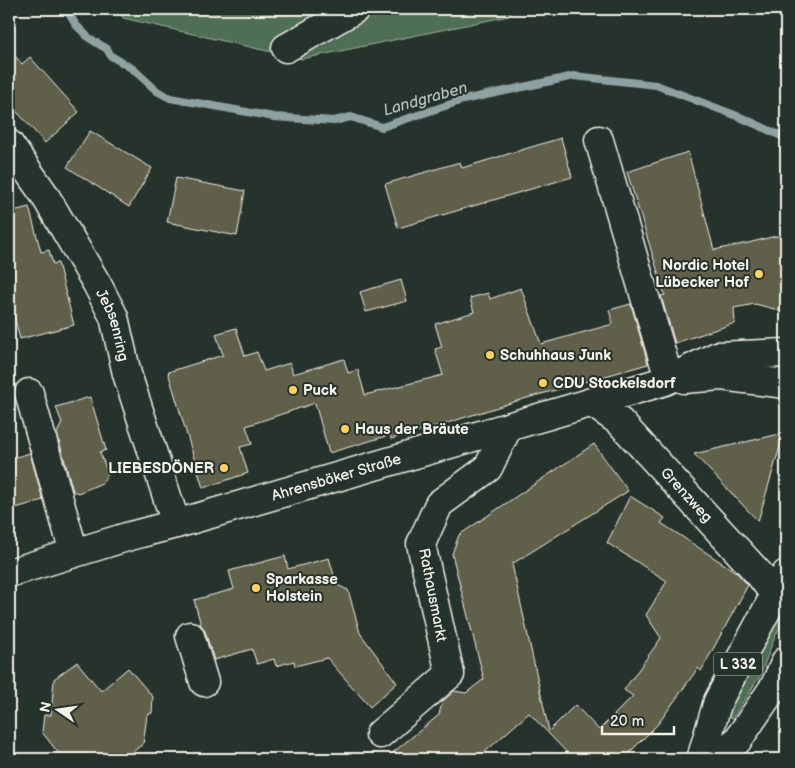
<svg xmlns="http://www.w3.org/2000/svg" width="795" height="768" font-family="'Balsamiq Sans',sans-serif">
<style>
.green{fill:#4f6e57;stroke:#a2b0a0}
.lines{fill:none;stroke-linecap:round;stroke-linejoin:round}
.stream{stroke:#8fa2a2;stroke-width:8}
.building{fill:#605e4a;stroke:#f4f1e8}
.minor-casing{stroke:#f4f1e8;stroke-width:31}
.major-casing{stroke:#f4f1e8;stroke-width:31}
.minor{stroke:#26332d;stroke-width:28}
.major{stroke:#26332d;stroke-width:28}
.poi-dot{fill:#ffd166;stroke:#26332d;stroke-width:2}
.labels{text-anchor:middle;stroke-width:4;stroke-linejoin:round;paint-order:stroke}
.shield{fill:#26332d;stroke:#b6b8b0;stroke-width:1}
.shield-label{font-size:14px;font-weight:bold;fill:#f4f1e8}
.poi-label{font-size:15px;font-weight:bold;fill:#f4f1e8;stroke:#26332d;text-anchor:start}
.street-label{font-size:15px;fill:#f4f1e8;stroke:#26332d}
.water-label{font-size:16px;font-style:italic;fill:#b1bcb9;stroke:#26332d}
</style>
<rect width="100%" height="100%" fill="#26332d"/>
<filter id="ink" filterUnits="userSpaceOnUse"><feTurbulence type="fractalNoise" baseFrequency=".02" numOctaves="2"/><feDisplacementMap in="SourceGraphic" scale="10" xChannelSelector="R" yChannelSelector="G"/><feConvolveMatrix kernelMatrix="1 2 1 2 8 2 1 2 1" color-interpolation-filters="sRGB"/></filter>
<g filter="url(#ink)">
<g class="green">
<polygon points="117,9 513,9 509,16 302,59 123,18"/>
<path d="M 786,600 L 786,614 L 774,639 L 760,676 L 732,719 L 728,717 C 738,679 767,635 786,600 Z"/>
</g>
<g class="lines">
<polyline class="stream" points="66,9 76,25 89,38 107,49 111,56 133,69 157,91 170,98 274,117 334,121 351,117 382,127 463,100 574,76 656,85 740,117 786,138"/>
</g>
<g class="building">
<polygon points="9,49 22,64 30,57 79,112 45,143 9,103"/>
<polygon points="90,131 152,168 129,207 67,167"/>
<polygon points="561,138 572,177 398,228 385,184 460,162 462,168"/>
<polygon points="688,152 714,250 748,243 776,236 786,238 786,312 755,304 734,308 735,323 675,343 661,296 665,295 627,172"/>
<polygon points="176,178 245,191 237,236 167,222"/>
<polygon points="29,207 41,252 49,250 53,264 58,263 74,325 20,339 9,298 9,212"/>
<polygon points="401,280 407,301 366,312 360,292"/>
<polygon points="521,288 541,344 613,324 609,310 631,304 648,364 520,400 444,424 391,439 390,435 329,453 315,403 246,426 252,444 240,447 248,473 203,488 168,372 223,355 216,334 236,328 245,356 257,352 264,371 290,363 293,374 344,359 348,373 358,370 365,395 443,375 435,349 442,347 435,324 474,312 470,298 488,293 490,299"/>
<polygon points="90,397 106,450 100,452 108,474 102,483 78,493 73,491 57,433 62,423 56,407"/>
<polygon points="784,433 758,521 694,454"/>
<polygon points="594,444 628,491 512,564 549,731 575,705 599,730 633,696 624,690 661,638 646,615 667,581 607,543 630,496 665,518 661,523 736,572 748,585 701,671 698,668 658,724 623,759 573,759 529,713 477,759 385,759 439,715 442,702 454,691 466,693 484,679 452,554 459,535"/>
<polygon points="30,453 43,500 9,510 9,459"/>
<polygon points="285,556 288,569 329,558 337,585 348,590 360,633 397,683 370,707 327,658 295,666 294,661 276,666 274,659 257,664 252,649 214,660 205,631 201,625 194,600 234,589 229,571"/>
<polygon points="77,662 101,691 128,668 153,697 152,713 147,715 143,744 123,759 63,759 42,732 44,715 51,715 54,679"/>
</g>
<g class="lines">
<g class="minor-casing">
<g id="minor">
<polyline points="286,48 355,9"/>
<polyline points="599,140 669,379"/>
<path id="s1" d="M 9,144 L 44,194 L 97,284 L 114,317 L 127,374 L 176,524"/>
<polyline points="29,393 74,553"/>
<path id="s2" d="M 591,402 L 620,422 L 760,575 L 776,596"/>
<polyline points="190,636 204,682"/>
<polyline points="380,734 450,674 421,544 439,504 488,468 508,427"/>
</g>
</g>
<g class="major-casing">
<g id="major">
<polyline points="684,379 721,376 786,384"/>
<path id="s3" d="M 9,573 L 130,536 L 176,524 L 665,381 L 717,356 L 786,353"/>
<polyline points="701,759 718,701 786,574"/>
<polyline points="711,759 737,741 774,687 786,661"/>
</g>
</g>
<use href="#minor" class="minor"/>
<use href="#major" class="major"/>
</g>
</g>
<g class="poi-dot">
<circle cx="759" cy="274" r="5"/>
<circle cx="490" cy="355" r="5"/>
<circle cx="543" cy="383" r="5"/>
<circle cx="293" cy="390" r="5"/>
<circle cx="345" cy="429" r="5"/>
<circle cx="224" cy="468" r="5"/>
<circle cx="256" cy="588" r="5"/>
</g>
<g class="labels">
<rect class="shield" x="714" y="652.5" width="48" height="23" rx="4"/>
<g class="shield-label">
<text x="738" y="669">L 332</text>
</g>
<g class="poi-label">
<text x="749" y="270" text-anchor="end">Nordic Hotel<tspan x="749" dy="17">Lübecker Hof</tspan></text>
<text x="500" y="360">Schuhhaus Junk</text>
<text x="553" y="388">CDU Stockelsdorf</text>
<text x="303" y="395">Puck</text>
<text x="355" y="434">Haus der Bräute</text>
<text x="214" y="473" text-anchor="end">LIEBESDÖNER</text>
<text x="266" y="584">Sparkasse<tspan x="266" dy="17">Holstein</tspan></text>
</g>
<g class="street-label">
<text dy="5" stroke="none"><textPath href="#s1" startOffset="210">Jebsenring</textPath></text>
<text dy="5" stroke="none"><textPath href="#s3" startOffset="341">Ahrensböker Straße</textPath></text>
<text dy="5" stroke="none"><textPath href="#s2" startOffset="134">Grenzweg</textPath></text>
<text transform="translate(433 595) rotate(79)" y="5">Rathausmarkt</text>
</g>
<g class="water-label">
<text transform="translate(425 98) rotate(-16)" y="6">Landgraben</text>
</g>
</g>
<rect width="795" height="768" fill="none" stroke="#26332d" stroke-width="30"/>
<rect x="15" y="15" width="765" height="738" fill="none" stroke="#f4f1e8" stroke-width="2" filter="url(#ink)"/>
<g transform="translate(58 710) rotate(283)" stroke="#26332d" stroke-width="4" paint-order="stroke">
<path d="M0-4L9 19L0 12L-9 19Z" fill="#f4f1e8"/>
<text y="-8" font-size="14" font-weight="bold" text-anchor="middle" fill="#f4f1e8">N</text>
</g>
<path d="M602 726v8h72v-8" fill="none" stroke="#f4f1e8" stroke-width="2.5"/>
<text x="610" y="726" font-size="15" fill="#f4f1e8" stroke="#26332d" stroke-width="4" paint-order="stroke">20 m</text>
</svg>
